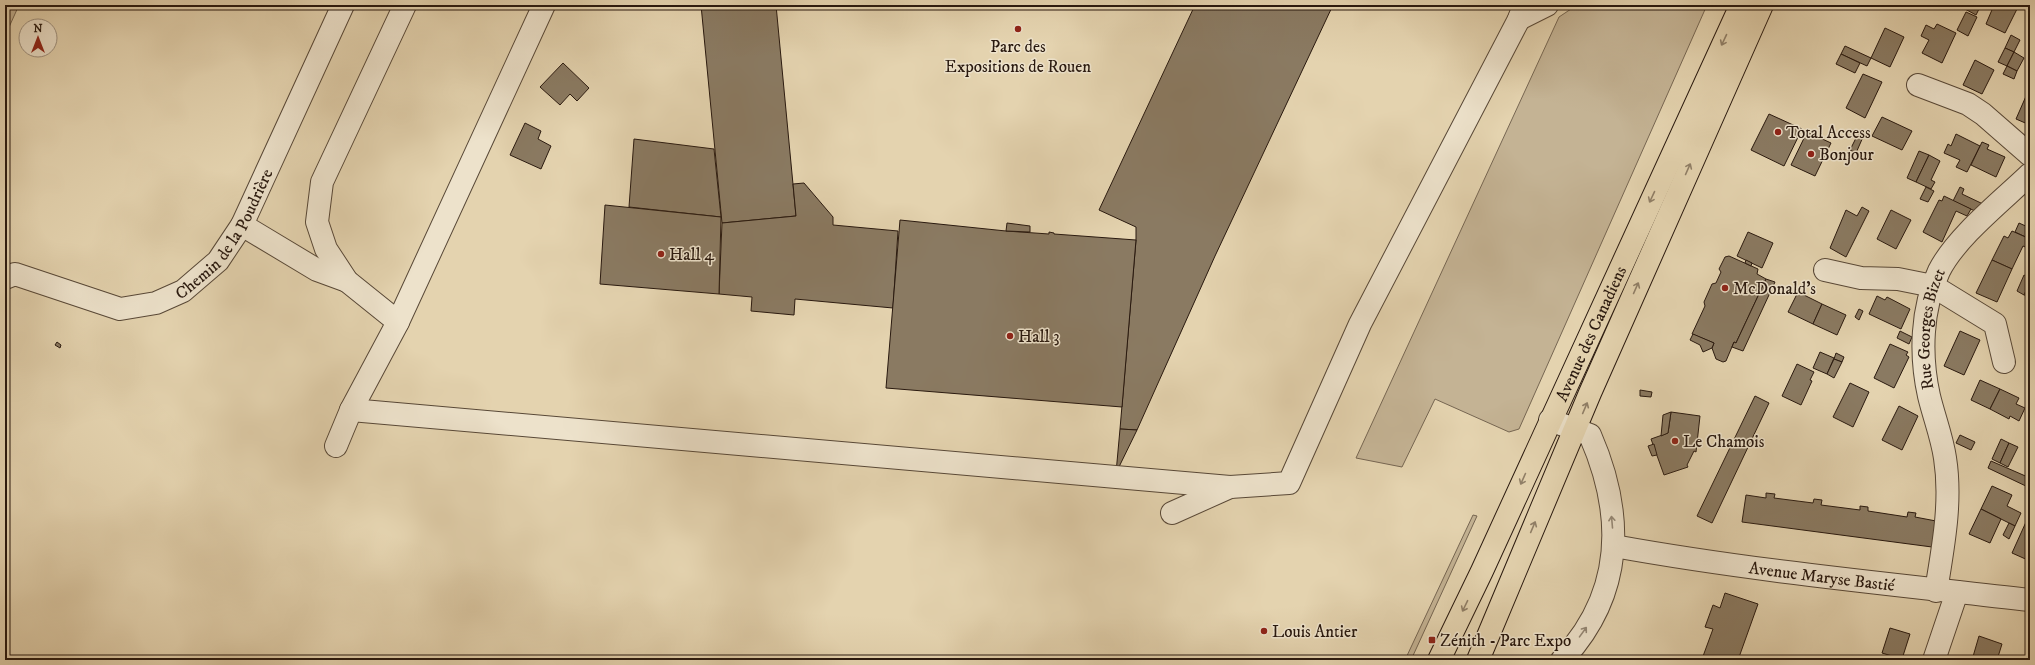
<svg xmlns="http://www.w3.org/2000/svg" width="2035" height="665" font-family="'IM FELL DW Pica',serif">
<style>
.green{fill:#c4b394;stroke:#766652}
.building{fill:#8a7a62;stroke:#29190f}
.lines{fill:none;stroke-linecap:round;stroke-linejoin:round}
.minor-casing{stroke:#584837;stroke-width:24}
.major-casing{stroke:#29190f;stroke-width:24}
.minor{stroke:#ede2cb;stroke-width:22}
.major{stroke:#e4d3af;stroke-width:22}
.oneway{stroke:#907f67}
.oneway2{stroke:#958876}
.poi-dot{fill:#8f2418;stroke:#ede2cb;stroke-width:1.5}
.labels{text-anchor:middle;stroke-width:3;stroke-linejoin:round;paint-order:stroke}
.poi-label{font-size:17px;fill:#29190f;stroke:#ede2cb;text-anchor:start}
.street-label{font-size:17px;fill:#29190f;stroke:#ede2cb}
</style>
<rect width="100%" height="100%" fill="#e4d3af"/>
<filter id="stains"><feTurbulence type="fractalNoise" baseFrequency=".005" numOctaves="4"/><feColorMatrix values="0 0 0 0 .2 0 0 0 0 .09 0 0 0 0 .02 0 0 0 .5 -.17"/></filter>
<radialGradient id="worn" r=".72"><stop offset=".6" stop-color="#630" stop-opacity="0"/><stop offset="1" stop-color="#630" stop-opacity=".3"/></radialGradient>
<g class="green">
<polygon points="5,5 19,5 5,36"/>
<polygon points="1577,5 1707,5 1519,429 1509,432 1435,399 1402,467 1356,458 1559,17"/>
<polygon points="1473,515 1477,516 1411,660 1405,660"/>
</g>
<g class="building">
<polygon points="701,5 776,5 796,216 722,223"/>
<polygon points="1195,5 1333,5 1215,256 1137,430 1120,429 1136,240 1136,227 1099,210"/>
<polygon points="1967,5 1981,5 1976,15 1965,9"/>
<polygon points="1994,5 2009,5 2017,9 2005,33 1986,24"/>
<polygon points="1966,12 1977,17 1968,36 1957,30"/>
<polygon points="1937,24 1956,33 1942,63 1922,53 1929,40 1921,36 1926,25 1934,29"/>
<polygon points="1885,28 1904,37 1890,67 1871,58"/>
<polygon points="2011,35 2020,40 2014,52 2005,48"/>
<polygon points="2030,45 2030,55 2026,53"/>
<polygon points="1845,46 1871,58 1867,66 1841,54"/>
<polygon points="2005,48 2014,52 2007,66 1998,62"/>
<polygon points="2014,52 2024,58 2017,71 2007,66"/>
<polygon points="1841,54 1860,63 1855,73 1836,64"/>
<polygon points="1975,60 1994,70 1982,94 1963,85"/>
<polygon points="563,63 589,88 577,101 570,94 560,105 540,87"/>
<polygon points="2007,66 2017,71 2014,79 2003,74"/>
<polygon points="1863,74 1882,82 1865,118 1846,108"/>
<polygon points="2030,87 2030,125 2016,119"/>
<polygon points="1769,114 1802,129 1784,166 1751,150"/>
<polygon points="1882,117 1912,131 1902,150 1872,136"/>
<polygon points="525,123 541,131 538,139 551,146 541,169 510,155"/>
<polygon points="1807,132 1831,143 1815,176 1791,165"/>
<polygon points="1858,134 1863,137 1856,153 1850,150"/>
<polygon points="1956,134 1980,146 1967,172 1956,167 1960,160 1944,153 1948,144 1951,146"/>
<polygon points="634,139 714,149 721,217 629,207"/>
<polygon points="1982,142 1989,145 1987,149 2005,157 1996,177 1971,165"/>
<polygon points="1919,151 1929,155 1916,182 1907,178"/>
<polygon points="1929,155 1940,161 1931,180 1935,182 1931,189 1916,182"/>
<polygon points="804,183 833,217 833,225 898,231 893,308 795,299 794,315 751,311 752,297 719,294 722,223 796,216 793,184"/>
<polygon points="1926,187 1934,191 1928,202 1920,199"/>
<polygon points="1960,187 1964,189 1962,194 1983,204 1975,211 1953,201"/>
<polygon points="1944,196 1971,209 1967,216 1956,211 1942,242 1923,232 1939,200 1942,201"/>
<polygon points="605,205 721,217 719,294 600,284"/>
<polygon points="1862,207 1869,211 1846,257 1830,248 1846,210 1857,216"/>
<polygon points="1891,210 1911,220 1896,249 1877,239"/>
<polygon points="900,220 1006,231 1049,234 1049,232 1054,233 1054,234 1136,240 1122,407 886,388"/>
<polygon points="1007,223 1030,226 1030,232 1006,231"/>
<polygon points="2019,223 2030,228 2030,239 2015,232"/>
<polygon points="2012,231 2030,239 2030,249 2023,246 2012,269 1992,260 2004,236 2008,238"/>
<polygon points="1748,232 1773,243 1762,268 1737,256"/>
<polygon points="1729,256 1758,269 1757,274 1766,279 1736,343 1734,342 1726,361 1723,362 1716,359 1712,348 1714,343 1692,334 1705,306 1704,302 1712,284 1716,283 1721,272 1719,269 1725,257"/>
<polygon points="1746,260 1752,263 1751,266 1745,263"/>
<polygon points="1992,260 2012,269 1997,302 1976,293"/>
<polygon points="2024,275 2030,278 2030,283 2024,295 2017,291"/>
<polygon points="1766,279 1775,282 1743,351 1732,347 1734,342 1736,343"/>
<polygon points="2030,283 2030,297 2024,295"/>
<polygon points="1798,292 1822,304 1813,324 1788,312"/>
<polygon points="1877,296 1885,300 1887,297 1910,309 1901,329 1869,314"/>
<polygon points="1822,304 1846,315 1837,335 1813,324"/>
<polygon points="1859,309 1863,311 1859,320 1855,317"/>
<polygon points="1900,331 1912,337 1909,344 1897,338"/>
<polygon points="1960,331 1980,340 1964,375 1944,366"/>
<polygon points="1693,334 1714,343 1712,348 1703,352 1700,345 1690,340"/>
<polygon points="57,342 61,345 60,348 55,345"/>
<polygon points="1890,344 1908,352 1906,355 1909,357 1894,388 1874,378"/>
<polygon points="1820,352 1834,358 1827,374 1813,368"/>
<polygon points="1836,353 1844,357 1842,362 1834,359"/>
<polygon points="1834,359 1842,362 1834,378 1827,374"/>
<polygon points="1797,364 1814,372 1810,380 1812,381 1801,405 1782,396"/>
<polygon points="1980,380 2000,389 1990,409 1971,400"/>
<polygon points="1850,383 1869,392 1853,427 1833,417"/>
<polygon points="2000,389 2019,398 2016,404 2025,408 2019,421 2010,416 2009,419 1990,409"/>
<polygon points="1640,390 1652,392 1651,397 1640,396"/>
<polygon points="1755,396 1769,403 1712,523 1697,516"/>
<polygon points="1899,406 1918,416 1902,450 1882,440"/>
<polygon points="1671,412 1700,416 1696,452 1694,451 1687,465 1688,467 1664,475 1651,439 1668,433"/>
<polygon points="1671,412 1668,433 1661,436 1663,415"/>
<polygon points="1120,429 1137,430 1116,473"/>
<polygon points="1960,435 1975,442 1971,450 1956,443"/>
<polygon points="2001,439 2009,443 2000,463 1992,459"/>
<polygon points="2009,443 2018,447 2008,467 2000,463"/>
<polygon points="1654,444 1657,455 1652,456 1648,446"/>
<polygon points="1991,461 2030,478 2030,488 1988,468"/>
<polygon points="1992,486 2012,495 2007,506 2021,513 2015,526 1981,509"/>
<polygon points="1766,493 1775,494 1774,498 1813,503 1814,499 1822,500 1821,505 1860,510 1860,506 1868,507 1868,511 1907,517 1908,512 1916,513 1915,517 1936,521 1932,547 1742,522 1746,495 1766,498"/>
<polygon points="1981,509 2001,519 1990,543 1969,534"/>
<polygon points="2026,522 2030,524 2030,561 2012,553"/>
<polygon points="2009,523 2015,526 2009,539 2003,535"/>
<polygon points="1725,593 1758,604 1738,660 1697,660 1698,657 1702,659 1713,629 1705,627 1713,605 1720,608"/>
<polygon points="1890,628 1910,634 1902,659 1882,653"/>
<polygon points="1979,636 2002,644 1997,660 1972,660"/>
</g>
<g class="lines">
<g class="minor-casing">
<g id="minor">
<polyline points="1519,19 1547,5"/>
<polyline points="1918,85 1968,104 1983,114 2030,155"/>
<polyline points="242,225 317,270 347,281"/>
<polyline points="1825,270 1861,278 1898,279 1933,286 1995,324 2004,362"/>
<path id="s1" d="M 5,278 L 15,274 L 120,309 L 156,303 L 183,291 L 218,261 L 242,225 L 343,5"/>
<polyline points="398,322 347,281 326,249 317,222 322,182 405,5"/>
<polyline points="351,410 1230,487"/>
<path d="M 1550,420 L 1590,435 C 1625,515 1624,594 1562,660"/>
<polyline points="336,446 351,410 398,322 544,5"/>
<polyline points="1172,513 1230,487 1289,483 1360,324 1519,19 1524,5"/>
<path id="s2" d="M 1614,546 C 1752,571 1891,584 2030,600"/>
<path id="s3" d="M 1936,591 C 1943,547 1952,502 1945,458 C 1942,437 1934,417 1929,396 C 1920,356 1921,309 1939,271 C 1956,237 2002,201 2030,174"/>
<polyline points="1934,660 1957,592"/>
</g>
</g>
<g class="major-casing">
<g id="major">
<path id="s4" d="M 1439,660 L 1482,571 L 1741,5"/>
<polyline points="1478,660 1590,393 1762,5"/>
</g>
</g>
<use href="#minor" class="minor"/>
<use href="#major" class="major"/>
</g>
<defs><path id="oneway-shaft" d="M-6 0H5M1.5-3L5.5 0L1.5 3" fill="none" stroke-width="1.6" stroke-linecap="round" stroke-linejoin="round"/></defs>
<g class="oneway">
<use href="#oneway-shaft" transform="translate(1724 40) rotate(115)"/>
<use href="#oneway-shaft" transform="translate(1688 169) rotate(-66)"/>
<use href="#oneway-shaft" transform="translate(1652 197) rotate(115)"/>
<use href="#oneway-shaft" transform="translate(1636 288) rotate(-66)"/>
<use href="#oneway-shaft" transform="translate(1585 408) rotate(-67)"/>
<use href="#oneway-shaft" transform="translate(1523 479) rotate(114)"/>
<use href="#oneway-shaft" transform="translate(1533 527) rotate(-67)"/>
<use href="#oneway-shaft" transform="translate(1465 606) rotate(116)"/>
</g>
<g class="oneway2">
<use href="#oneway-shaft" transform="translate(1612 522) rotate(-95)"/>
<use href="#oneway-shaft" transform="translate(1583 632) rotate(-54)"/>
</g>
<g class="poi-dot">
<circle cx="1018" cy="29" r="4"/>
<circle cx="1778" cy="132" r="4"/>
<circle cx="1811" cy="154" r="4"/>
<circle cx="661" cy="254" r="4"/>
<circle cx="1725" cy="288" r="4"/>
<circle cx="1010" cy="336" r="4"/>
<circle cx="1675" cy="441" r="4"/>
<circle cx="1264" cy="631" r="4"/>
<rect x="1428" y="636" width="8" height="8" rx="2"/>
</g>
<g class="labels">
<g class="poi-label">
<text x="1018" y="52" text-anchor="middle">Parc des<tspan x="1018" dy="20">Expositions de Rouen</tspan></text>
<text x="1786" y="138">Total Access</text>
<text x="1819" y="160">Bonjour</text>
<text x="669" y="260">Hall 4</text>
<text x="1733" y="294">McDonald's</text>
<text x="1018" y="342">Hall 3</text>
<text x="1683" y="447">Le Chamois</text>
<text x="1272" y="637">Louis Antier</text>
<text x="1440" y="646">Zénith - Parc Expo</text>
</g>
<g class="street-label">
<text dy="6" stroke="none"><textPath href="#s1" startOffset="259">Chemin de la Poudrière</textPath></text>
<text dy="6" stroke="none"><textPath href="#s3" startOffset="266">Rue Georges Bizet</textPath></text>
<text dy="6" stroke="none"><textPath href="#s4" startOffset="360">Avenue des Canadiens</textPath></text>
<text dy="6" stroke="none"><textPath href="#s2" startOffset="210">Avenue Maryse Bastié</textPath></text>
</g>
</g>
<rect width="2035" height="665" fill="none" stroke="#e4d3af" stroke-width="20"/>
<rect x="6" y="6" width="2023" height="653" fill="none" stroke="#29190f" stroke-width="2"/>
<rect x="10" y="10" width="2015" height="645" fill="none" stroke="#29190f"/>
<g transform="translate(38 38)"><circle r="19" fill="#ede2cb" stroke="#9f9280"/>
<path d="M0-3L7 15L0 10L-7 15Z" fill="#8f2418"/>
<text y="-6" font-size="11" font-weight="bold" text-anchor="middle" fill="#29190f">N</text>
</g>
<rect width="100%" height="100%" filter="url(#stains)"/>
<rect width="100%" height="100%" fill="url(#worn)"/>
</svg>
